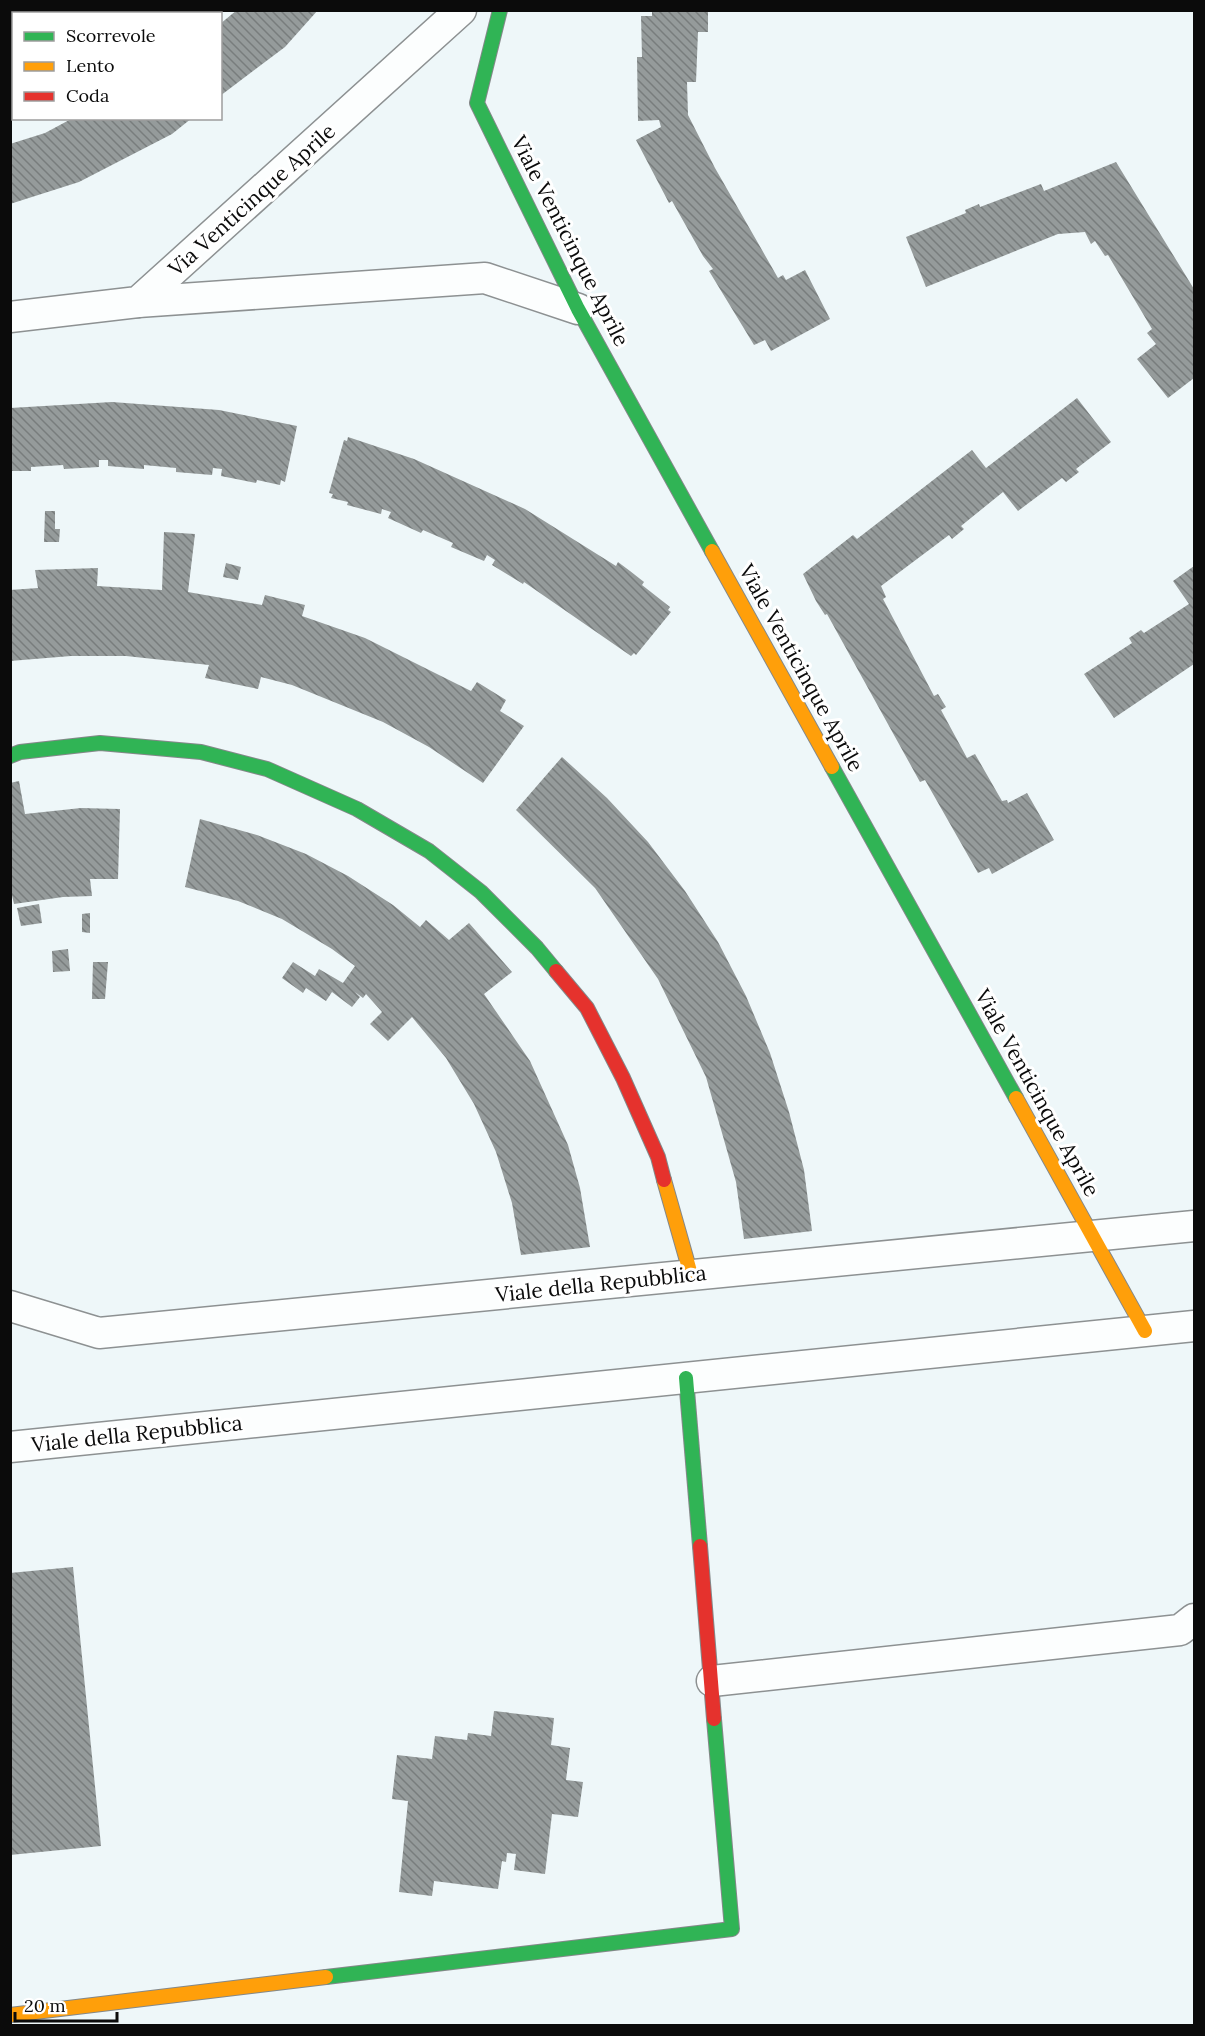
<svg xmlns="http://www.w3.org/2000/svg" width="1205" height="2036" font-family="Lora,serif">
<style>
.building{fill:url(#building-back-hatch)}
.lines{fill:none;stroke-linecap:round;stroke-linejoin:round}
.street-casing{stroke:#8d9192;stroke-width:33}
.fast-casing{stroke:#848889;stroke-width:16}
.slow-casing{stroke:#848889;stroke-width:16}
.jam-casing{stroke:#848889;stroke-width:16}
.street{stroke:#fcfefe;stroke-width:30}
.fast{stroke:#30b455;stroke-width:14}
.slow{stroke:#ff9f0a;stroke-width:14}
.jam{stroke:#e5322d;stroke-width:14}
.labels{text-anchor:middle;stroke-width:6;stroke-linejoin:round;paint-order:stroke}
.street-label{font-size:21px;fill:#0b0b0b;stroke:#fff}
</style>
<defs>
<pattern id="building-back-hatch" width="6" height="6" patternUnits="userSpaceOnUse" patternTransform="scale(1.5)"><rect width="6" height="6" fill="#959b9b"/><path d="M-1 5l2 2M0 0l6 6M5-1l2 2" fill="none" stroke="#787d7d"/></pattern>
</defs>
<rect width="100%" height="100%" fill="#eef7f9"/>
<g class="building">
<polygon points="237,10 318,10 285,47 220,96 220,24"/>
<polygon points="652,10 708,10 708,32 698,32 696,82 687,82 688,115 715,168 778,278 783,275 786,280 805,270 830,319 771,351 765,340 754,345 709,271 713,269 703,256 672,201 669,203 636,140 661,127 659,120 638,121 637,57 642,57 641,16 652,16"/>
<polygon points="73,118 192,118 172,134 79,182 10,204 10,144 45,133"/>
<polygon points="1116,162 1194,289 1194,378 1168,398 1137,359 1156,344 1147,333 1152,329 1108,255 1105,256 1095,241 1091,244 1085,232 1058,234 926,287 906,237 966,213 965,210 979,204 980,207 1041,184 1044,191"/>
<polygon points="1077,398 1111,442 1076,469 1079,472 1066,482 1062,478 1018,511 1003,492 961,526 964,529 952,539 949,535 881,586 886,597 883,599 934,696 938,694 946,707 941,710 967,758 975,754 1002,801 1007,800 1008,803 1027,793 1054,840 992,874 989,868 978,873 925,780 920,782 827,614 825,615 816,601 803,574 853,535 857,539 972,450 986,468"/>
<polygon points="112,402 219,410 297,426 285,482 281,480 280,485 257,480 256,483 221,476 222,469 213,468 212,475 176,472 176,468 144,465 144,469 108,466 108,460 99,460 99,467 64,469 63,465 31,467 31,471 10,471 10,408"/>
<polygon points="348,437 414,459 525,509 616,566 618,562 630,571 644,582 642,585 670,607 668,610 671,612 636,655 634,653 631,656 524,582 523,584 492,565 495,560 487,555 484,561 451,547 453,543 423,530 421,533 388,518 391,512 382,509 381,514 347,505 348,502 331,498 333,494 329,493 344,440 347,441"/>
<polygon points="45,511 55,511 55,529 60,529 59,542 44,542"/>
<polygon points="164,532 195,534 188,592 262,605 265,595 305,605 302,616 365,638 471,691 477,682 506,700 500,711 524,726 483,783 429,747 383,722 292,685 261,677 258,689 205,678 209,665 126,656 71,656 10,661 10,590 38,588 35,570 98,568 97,586 162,590"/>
<polygon points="226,563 241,567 238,580 223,577"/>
<polygon points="1194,566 1194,664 1114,718 1084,674 1132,643 1129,638 1141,630 1144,633 1189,604 1173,581"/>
<polygon points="562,757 607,798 648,842 685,891 718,942 746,996 770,1053 789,1112 804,1170 812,1231 744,1239 736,1182 706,1077 658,979 595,888 516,810"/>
<polygon points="19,781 25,814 81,808 120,809 118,879 90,879 92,896 63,897 14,904 10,887 10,783"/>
<polygon points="200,819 257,835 306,854 348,876 393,905 420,927 426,920 449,940 469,923 512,972 484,994 530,1061 568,1145 580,1188 590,1247 521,1255 512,1203 496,1152 474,1104 446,1058 412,1017 388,1041 370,1024 382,1012 366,994 363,998 355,992 360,997 352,1007 332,992 326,1001 306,988 303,993 282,978 293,962 315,976 319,969 343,983 355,966 332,949 282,919 238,901 185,887"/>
<polygon points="39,904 42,923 21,926 17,908"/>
<polygon points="90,913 90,933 82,932 82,914"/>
<polygon points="68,949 70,971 53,972 52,951"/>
<polygon points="93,962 108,962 105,999 92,999"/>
<polygon points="73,1567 101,1846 10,1855 10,1573"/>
<polygon points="494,1711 554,1718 551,1745 570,1748 566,1780 583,1782 578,1817 552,1814 545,1874 514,1870 516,1854 507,1853 506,1862 502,1861 498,1889 434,1881 432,1896 399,1892 408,1801 392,1799 397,1755 432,1759 435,1736 467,1740 468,1733 491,1736"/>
</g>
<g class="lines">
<g class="street-casing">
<g id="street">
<polyline points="138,302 485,278 578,309"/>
<polyline points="10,317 138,302 461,10"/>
<polyline points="10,1306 99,1333 1194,1226"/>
<polyline points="10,1447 1194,1326"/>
<polyline points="712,1681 1180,1630 1194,1619"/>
</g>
</g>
<g class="fast-casing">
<g id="fast">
<polyline points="500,10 477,103 578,309 712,551"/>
<polyline points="10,756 20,752 100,743 201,752 267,769 357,809 429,851 481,892 537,948 556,971"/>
<polyline points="832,767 1016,1098"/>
<polyline points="686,1378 700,1546"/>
<polyline points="326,1977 732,1929 714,1719"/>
</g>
</g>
<g class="slow-casing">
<g id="slow">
<polyline points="712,551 832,767"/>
<polyline points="1016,1098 1145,1331"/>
<polyline points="664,1180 691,1275"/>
<polyline points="10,2015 326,1977"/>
</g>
</g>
<g class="jam-casing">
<g id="jam">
<polyline points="556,971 587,1008 623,1078 658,1157 664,1180"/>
<polyline points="700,1546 714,1719"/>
</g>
</g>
<use href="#street" class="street"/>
<use href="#fast" class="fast"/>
<use href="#slow" class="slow"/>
<use href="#jam" class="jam"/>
</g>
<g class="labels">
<g class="street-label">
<text transform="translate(252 200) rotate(-42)" y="7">Via Venticinque Aprile</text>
<text transform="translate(570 241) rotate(63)" y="7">Viale Venticinque Aprile</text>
<text transform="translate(801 668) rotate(61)" y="7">Viale Venticinque Aprile</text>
<text transform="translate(1037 1093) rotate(61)" y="7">Viale Venticinque Aprile</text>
<text transform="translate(601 1284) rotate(-6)" y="7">Viale della Repubblica</text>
<text transform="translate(137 1434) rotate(-6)" y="7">Viale della Repubblica</text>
</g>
</g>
<rect width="1205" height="2036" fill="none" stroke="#0b0b0b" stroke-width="24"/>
<rect x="12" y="12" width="210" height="108" fill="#ffffff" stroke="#9d9d9d" stroke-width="1.5"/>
<rect x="24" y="32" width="30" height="9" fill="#30b455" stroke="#9d9d9d" stroke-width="1.5"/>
<text x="66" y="42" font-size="18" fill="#0b0b0b">Scorrevole</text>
<rect x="24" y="62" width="30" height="9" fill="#ff9f0a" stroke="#9d9d9d" stroke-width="1.5"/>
<text x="66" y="72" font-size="18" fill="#0b0b0b">Lento</text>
<rect x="24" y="92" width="30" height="9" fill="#e5322d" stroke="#9d9d9d" stroke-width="1.5"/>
<text x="66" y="102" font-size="18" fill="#0b0b0b">Coda</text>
<path d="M15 2012v9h102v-9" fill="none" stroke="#0b0b0b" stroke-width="3"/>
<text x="24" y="2012" font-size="18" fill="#0b0b0b" stroke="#ffffff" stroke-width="4.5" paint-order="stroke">20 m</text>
</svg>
